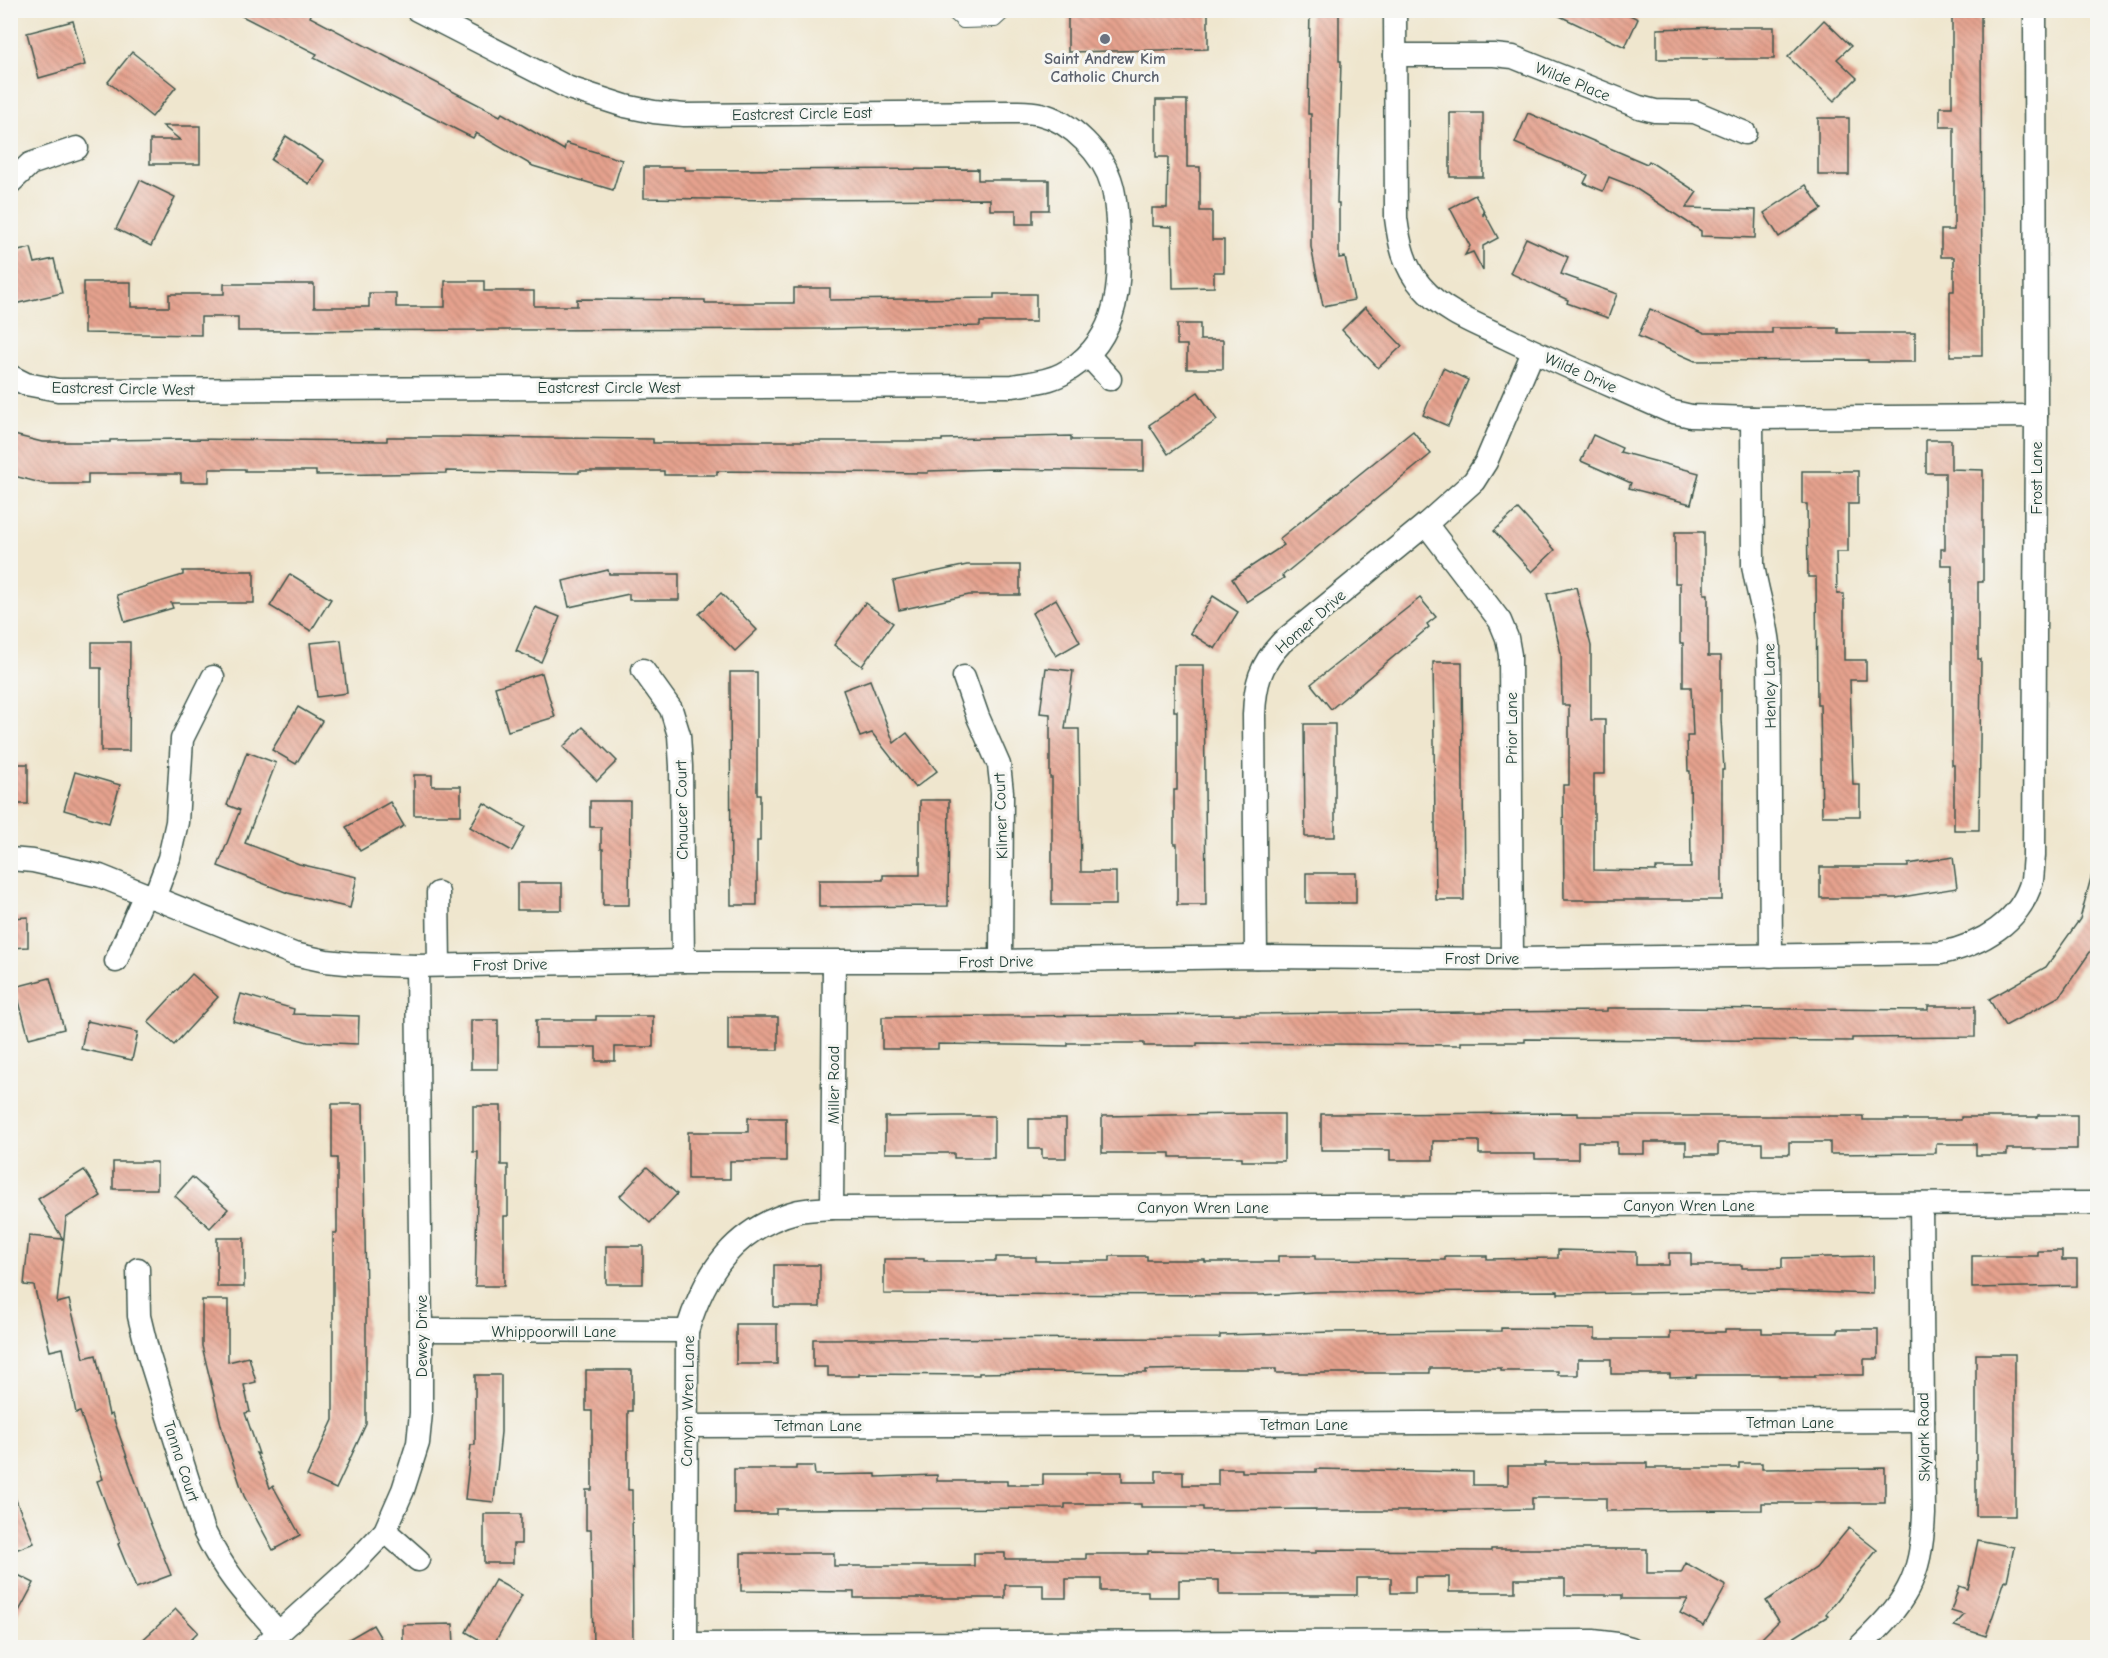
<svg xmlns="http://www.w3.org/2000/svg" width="2108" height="1658" font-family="'Comic Neue',sans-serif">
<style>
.building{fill:url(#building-back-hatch)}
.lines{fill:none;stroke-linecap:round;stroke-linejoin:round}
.service-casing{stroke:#3e564b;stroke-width:14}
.minor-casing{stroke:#3e564b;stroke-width:25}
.service{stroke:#fff;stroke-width:12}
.minor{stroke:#fff;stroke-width:22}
.worship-dot{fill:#6b7280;stroke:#f6f6f2;stroke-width:2}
.labels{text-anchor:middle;stroke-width:6;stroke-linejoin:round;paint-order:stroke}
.worship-label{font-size:16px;font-weight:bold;fill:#5b616d;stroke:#f6f6f2}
.street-label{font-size:16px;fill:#1f3d34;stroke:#f6f6f2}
</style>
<defs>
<pattern id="building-back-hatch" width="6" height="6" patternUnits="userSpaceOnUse" patternTransform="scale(1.5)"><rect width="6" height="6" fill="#e6a28e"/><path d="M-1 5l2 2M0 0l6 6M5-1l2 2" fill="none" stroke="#ba8575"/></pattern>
</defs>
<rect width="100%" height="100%" fill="#f6f6f2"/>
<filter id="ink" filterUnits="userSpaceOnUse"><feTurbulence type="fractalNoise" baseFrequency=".0167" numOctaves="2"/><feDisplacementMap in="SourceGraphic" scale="12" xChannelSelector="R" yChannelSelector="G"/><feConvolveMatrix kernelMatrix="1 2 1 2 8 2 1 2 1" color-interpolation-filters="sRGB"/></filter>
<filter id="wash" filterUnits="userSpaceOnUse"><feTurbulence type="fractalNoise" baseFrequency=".008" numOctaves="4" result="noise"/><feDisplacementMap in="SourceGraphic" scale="24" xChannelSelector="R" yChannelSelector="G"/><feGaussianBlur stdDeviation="1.35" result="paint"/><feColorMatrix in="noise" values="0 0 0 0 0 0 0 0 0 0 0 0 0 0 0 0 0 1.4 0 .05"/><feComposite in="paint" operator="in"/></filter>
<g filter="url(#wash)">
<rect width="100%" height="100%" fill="#efe6ce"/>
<g id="blocks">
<g class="building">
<polygon points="230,10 313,10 310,17 500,116 502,113 564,150 566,143 622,160 613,190 533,166 476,133 473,138 314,58 317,54"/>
<polygon points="1068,10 1208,10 1208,49 1068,52"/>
<polygon points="1310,10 1339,10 1339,61 1341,61 1337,203 1339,203 1339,258 1345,257 1354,300 1323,306 1311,247 1311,114 1308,114"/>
<polygon points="1547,10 1620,10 1638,19 1625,47"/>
<polygon points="1952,10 1981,10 1982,356 1950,356 1950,291 1954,291 1954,257 1941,257 1941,230 1954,230 1954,127 1940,127 1940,107 1952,107"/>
<polygon points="1824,20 1851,46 1837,59 1857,78 1834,101 1788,57"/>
<polygon points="73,21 85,65 39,78 27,33"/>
<polygon points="1719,27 1774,27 1774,59 1657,59 1657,29"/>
<polygon points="132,52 176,87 152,117 108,82"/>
<polygon points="1156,100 1187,100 1187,167 1200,167 1200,211 1212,211 1212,240 1224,240 1224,272 1214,272 1214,287 1173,288 1172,227 1152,226 1152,208 1167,208 1168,157 1156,157"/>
<rect x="1450" y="113" width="33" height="64"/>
<polygon points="1528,113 1647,164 1649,161 1697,192 1686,208 1756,210 1755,238 1701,236 1701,231 1632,186 1609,177 1603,191 1584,183 1588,175 1515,143"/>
<rect x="1818" y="118" width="31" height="57"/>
<polygon points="163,126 200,126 200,164 150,164 150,140 180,140"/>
<polygon points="286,136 324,161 309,184 271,160"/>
<polygon points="644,167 685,167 685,170 978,169 978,180 1049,180 1049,210 1033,210 1033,224 1016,224 1016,210 990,210 990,199 779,200 644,198"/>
<polygon points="140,180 175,197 151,246 116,229"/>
<polygon points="1806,185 1822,209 1779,237 1764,213"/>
<polygon points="1475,195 1483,209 1483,216 1484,212 1498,238 1483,246 1483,271 1473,252 1465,255 1470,246 1450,208"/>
<polygon points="1526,238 1568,257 1561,274 1617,294 1608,318 1567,303 1568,300 1510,273"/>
<polygon points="31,248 35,263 54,259 62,293 10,305 10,253"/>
<polygon points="445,281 484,281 484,291 534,291 534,306 577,306 577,299 705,300 705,303 794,303 794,288 830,288 830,300 994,298 994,294 1036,294 1036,322 980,322 980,326 830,329 238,331 238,317 201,317 201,335 84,333 84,282 131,282 131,307 169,307 169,294 224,294 224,284 314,284 314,307 369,307 369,293 396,293 396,307 445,307"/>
<polygon points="1365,307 1402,346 1378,368 1342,330"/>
<polygon points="1650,309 1705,333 1772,333 1772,328 1838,328 1838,333 1915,333 1915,362 1868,362 1868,360 1695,361 1638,336"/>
<polygon points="1177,324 1200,324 1200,340 1223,340 1223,369 1187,369 1187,345 1177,345"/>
<polygon points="1443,368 1468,380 1448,426 1423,415"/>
<polygon points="1198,392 1217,420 1168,454 1149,425"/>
<polygon points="1413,431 1431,454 1282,576 1284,578 1247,602 1232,579 1284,545 1279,539"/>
<polygon points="10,434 42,442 110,442 110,440 181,439 387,441 387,437 446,437 653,439 653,443 732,443 732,441 942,441 942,439 1071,436 1071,440 1144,440 1144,471 994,469 928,471 928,473 717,471 717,475 664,475 664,471 579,471 579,473 446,471 446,473 316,475 316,471 245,471 245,469 209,469 209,482 181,482 181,474 88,474 88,484 45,484 10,475"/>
<polygon points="1593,435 1622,448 1620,452 1699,473 1691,504 1629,488 1631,483 1581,461"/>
<polygon points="1926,440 1951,440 1951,469 1983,470 1983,582 1978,582 1978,659 1981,659 1979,830 1954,830 1954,765 1952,765 1952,565 1941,565 1941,549 1945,549 1945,473 1926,473"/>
<polygon points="1802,471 1858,471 1858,504 1848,504 1848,552 1836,552 1837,594 1844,594 1844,660 1866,660 1866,680 1850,680 1853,785 1860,785 1860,816 1822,816 1820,704 1817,704 1816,577 1808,577 1807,504 1802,504"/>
<polygon points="1518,509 1555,550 1532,572 1494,531"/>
<polygon points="1675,532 1704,532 1704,594 1708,594 1708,656 1721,656 1721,719 1724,770 1722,770 1722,900 1564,900 1563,785 1569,785 1569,705 1562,705 1561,653 1547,594 1576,587 1591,646 1591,720 1605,720 1605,774 1594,774 1594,870 1656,871 1656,868 1691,868 1690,771 1688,771 1687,736 1693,736 1691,687 1683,687 1683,643 1680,643 1680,583 1675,583"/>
<polygon points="967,565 1020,565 1020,595 969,595 899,610 893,581"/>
<polygon points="608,570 609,574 679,574 679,600 629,600 629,594 569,607 563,581"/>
<polygon points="183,571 254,571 254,603 171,603 173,608 125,622 117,595 183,575"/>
<polygon points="290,574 331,599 311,631 270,606"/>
<polygon points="721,593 757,630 735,651 699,614"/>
<polygon points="1213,596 1238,612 1215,649 1190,633"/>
<polygon points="1420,598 1436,617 1427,624 1429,627 1331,709 1311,684"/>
<polygon points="1056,599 1080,642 1056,656 1032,613"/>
<polygon points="865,603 893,623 862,666 834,645"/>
<polygon points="535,607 560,617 541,662 516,651"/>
<polygon points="341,640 347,693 317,697 310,643"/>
<polygon points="92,642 130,642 129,751 101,751 101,668 92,668"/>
<polygon points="1433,662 1462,662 1464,900 1436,900"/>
<polygon points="1174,665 1204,665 1206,905 1177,905 1177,844 1174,844 1174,790 1177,790 1177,711 1174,711"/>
<polygon points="1046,668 1073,671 1065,729 1079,729 1081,872 1116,872 1116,905 1052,905 1052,778 1050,778 1050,714 1040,713"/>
<polygon points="730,672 757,672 757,794 760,794 760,841 757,841 757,905 731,905"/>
<polygon points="542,673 555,717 508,731 495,687"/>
<polygon points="870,680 894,743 907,733 937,771 915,788 872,733 860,737 843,690"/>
<polygon points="298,707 322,721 296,764 272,750"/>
<polygon points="1304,724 1335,724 1335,837 1305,837"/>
<polygon points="583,727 617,761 597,781 563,747"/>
<polygon points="247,752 276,763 245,843 299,864 357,877 350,908 288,893 218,866 240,810 227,805"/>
<rect x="10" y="764" width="18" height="40"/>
<polygon points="75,772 120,785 109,823 64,810"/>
<polygon points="414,775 432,775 432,786 461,786 461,815 414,815"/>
<polygon points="920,800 949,800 948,906 819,907 819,880 883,880 883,875 920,875"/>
<polygon points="590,801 630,801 629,905 603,905 603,849 601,849 601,827 590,827"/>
<polygon points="390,802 404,826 360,851 346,827"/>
<polygon points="484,803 525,827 512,851 470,827"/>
<polygon points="1953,857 1957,888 1896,898 1820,898 1820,867 1908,867 1908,864"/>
<rect x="1306" y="873" width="50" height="30"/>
<polygon points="2092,874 2097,875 2097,942 2060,996 2005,1026 1989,999 2046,967 2080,919"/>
<rect x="517" y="883" width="45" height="27"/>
<polygon points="28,917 28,947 10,948 10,918"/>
<polygon points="192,974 218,997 174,1045 148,1022"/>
<polygon points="50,978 64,1029 29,1038 15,987"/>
<polygon points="241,994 294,1009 293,1014 359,1016 358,1044 308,1042 233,1021"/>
<polygon points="1928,1006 1975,1006 1975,1037 1852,1038 1852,1041 1525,1039 1525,1042 1461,1042 1461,1045 1197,1043 1197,1046 1144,1046 1144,1043 1068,1043 1068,1046 938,1044 938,1049 882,1049 882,1017 1607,1011 1607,1008 1665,1008 1928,1010"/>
<polygon points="596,1016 653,1016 653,1047 615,1047 615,1061 596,1061 596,1047 536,1047 536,1020 596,1020"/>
<rect x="728" y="1017" width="50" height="33"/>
<rect x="471" y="1020" width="27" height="49"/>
<polygon points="87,1021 138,1032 132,1060 81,1049"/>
<polygon points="332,1104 363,1104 366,1298 366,1424 336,1489 307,1476 333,1420 333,1233 337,1233 337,1158 332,1158"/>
<polygon points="473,1106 501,1106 501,1165 508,1165 508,1216 504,1216 504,1286 475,1286 478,1152 473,1152"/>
<polygon points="1578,1113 1578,1116 1863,1116 1863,1120 1961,1120 1961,1117 2038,1117 2038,1115 2077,1115 2077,1149 2007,1149 2007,1155 1976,1155 1976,1144 1936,1144 1936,1153 1830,1154 1830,1142 1789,1142 1789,1154 1762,1154 1762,1143 1718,1143 1718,1155 1686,1155 1686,1142 1644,1142 1644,1154 1617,1154 1617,1142 1578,1142 1578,1159 1535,1159 1535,1154 1479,1154 1479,1141 1433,1141 1433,1160 1390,1160 1390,1150 1321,1150 1321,1114"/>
<polygon points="1242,1114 1284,1114 1284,1161 1242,1161 1242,1157 1170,1157 1170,1153 1102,1153 1102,1116"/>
<polygon points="954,1116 994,1116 994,1158 954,1158 954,1153 885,1153 885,1117"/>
<polygon points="748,1118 786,1118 786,1161 730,1161 730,1179 688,1179 688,1132 748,1132"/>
<polygon points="1029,1119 1066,1119 1066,1158 1042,1158 1042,1149 1029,1149"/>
<rect x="113" y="1162" width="44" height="27"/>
<polygon points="647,1167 677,1194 650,1223 620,1196"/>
<polygon points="84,1170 101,1196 66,1218 57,1303 69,1300 84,1358 96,1355 109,1415 112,1414 148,1517 171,1575 136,1588 118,1544 120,1543 97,1481 103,1479 80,1412 76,1413 63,1348 50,1351 34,1286 24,1285 29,1236 63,1239 38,1199"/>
<polygon points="192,1177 228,1209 210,1228 175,1196"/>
<rect x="217" y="1238" width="27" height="49"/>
<rect x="606" y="1246" width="37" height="38"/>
<polygon points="1558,1250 1636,1252 1636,1265 1669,1265 1669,1253 1691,1253 1691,1265 1742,1265 1742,1268 1782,1268 1782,1258 1873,1256 1873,1294 1782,1291 1558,1294 1558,1291 1315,1292 1261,1295 884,1294 884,1259 924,1259 924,1261 996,1261 996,1257 1036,1257 1036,1261 1110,1261 1110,1256 1147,1256 1147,1260 1205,1260 1205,1262 1278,1262 1278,1256 1315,1256 1315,1259 1445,1260 1445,1256 1487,1256 1487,1259 1558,1258"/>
<polygon points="2038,1251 2062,1251 2062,1260 2077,1260 2077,1286 1972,1288 1972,1256 2038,1256"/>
<rect x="774" y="1265" width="46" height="42"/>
<polygon points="202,1300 228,1300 228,1362 249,1357 256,1382 244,1385 250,1412 245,1413 259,1454 256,1453 262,1465 270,1488 273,1486 300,1535 273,1550 244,1496 223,1433 202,1346"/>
<rect x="736" y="1324" width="41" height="40"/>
<polygon points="1501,1328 1595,1329 1595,1339 1670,1339 1670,1332 1725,1332 1725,1329 1762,1329 1762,1333 1838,1333 1838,1329 1878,1329 1878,1359 1864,1359 1864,1375 1815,1375 1815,1377 1779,1377 1779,1375 1696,1375 1696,1377 1670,1378 1670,1374 1611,1374 1611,1359 1578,1359 1578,1375 1558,1375 1558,1371 1501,1371 1501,1368 1430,1368 1430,1373 1276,1373 1276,1369 1202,1369 1146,1370 1146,1373 1035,1372 979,1373 979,1375 859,1374 859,1376 828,1376 828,1367 813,1367 813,1339 1220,1338 1220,1335 1333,1332 1501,1331"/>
<rect x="1976" y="1354" width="39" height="162"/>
<polygon points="586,1370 632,1370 632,1411 628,1411 628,1490 632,1490 633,1647 593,1647 591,1530 586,1530 586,1490 592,1490 592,1411 586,1411"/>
<polygon points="475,1375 501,1375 501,1432 494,1502 465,1499 471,1445 475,1445"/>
<polygon points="1545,1463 1647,1463 1647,1468 1739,1468 1739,1463 1762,1463 1762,1469 1885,1468 1885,1503 1762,1503 1762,1510 1606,1511 1606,1498 1532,1498 1532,1509 1414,1511 1316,1511 1316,1509 1203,1510 1203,1507 1141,1507 1141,1504 1065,1504 1065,1508 776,1509 776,1514 734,1514 734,1469 796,1469 796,1466 814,1466 815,1475 876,1474 876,1477 937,1475 937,1481 1007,1481 1007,1485 1043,1485 1043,1474 1086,1474 1086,1472 1122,1472 1122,1482 1156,1482 1156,1471 1183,1471 1183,1485 1218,1485 1218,1469 1242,1469 1242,1472 1316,1472 1316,1469 1473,1472 1473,1485 1508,1485 1508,1466 1545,1466"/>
<polygon points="10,1486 34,1543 10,1552"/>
<polygon points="484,1514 521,1514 521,1544 513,1544 513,1563 484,1563"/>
<polygon points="1849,1528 1877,1550 1826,1614 1828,1616 1779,1647 1753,1647 1779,1621 1766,1601 1816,1568"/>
<polygon points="1978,1540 2014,1547 2007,1581 2005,1580 1986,1636 1954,1626 1964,1615 1951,1611 1959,1586 1968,1589"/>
<polygon points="1491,1549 1647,1549 1647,1573 1681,1573 1686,1563 1726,1586 1704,1626 1680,1613 1688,1599 1622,1599 1622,1595 1565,1595 1565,1579 1515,1579 1515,1592 1449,1592 1449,1577 1415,1577 1415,1593 1391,1593 1391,1578 1357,1578 1357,1595 1219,1595 1219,1580 1179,1580 1179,1597 1148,1597 1148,1591 1101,1591 1101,1579 1066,1579 1066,1598 1043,1598 1043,1585 1005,1585 1005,1598 854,1598 854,1592 741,1591 741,1553 834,1553 834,1566 974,1566 974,1553 1005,1553 1005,1559 1086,1559 1086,1554 1148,1554 1148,1551 1316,1553 1316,1550 1491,1551"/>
<polygon points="10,1571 34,1583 10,1628"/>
<polygon points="495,1580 522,1595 492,1647 466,1632"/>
<polygon points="176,1609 198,1632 183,1647 135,1647"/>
<polygon points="453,1624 454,1647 403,1647 403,1625"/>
<polygon points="373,1625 386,1647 335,1647"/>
</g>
</g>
</g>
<g filter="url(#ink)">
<use href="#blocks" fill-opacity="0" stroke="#3e564b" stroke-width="1.5"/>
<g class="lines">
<g class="service-casing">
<polyline id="service" points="950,10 963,22 995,21 1007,10"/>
</g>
<g class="minor-casing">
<g id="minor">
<path d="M 1395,10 L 1396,218 C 1399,242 1404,267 1421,286 C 1443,312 1476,324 1506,338 C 1560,364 1615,387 1669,411 L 1691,416 L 1752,418 L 2036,416"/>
<polyline points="1395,55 1494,55 1513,57 1639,107 1655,111 1695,112 1745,133"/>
<polyline points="10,183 30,164 77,148"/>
<polyline points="1088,355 1110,379"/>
<path d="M 10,376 L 26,384 L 58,390 L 1013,386 C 1029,383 1047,382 1062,374 C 1114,346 1122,294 1118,240 C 1117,222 1117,203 1112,185 C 1104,155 1071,121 1040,114 C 1030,111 1018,112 1008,112 L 684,115 L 654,112 L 625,106 L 569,88 L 417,10"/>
<path d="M 1752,418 L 1753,565 C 1757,592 1766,617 1769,644 L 1771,956"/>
<polyline points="1426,524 1500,621 1507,638 1510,655 1512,959"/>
<polyline points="643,670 671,709 679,735 681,766 683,961"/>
<polyline points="964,677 978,717 999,765 1002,792 1001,961"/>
<path d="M 10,859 L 33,861 L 100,876 L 294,954 L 326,961 L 356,964 L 417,966 L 683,961 L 1001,961 L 1256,957 L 1512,959 L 1941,953 C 1981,945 2021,922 2032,880 C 2033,872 2033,864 2034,856 L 2036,416 L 2035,10"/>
<polyline points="438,893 439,965"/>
<polyline points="154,898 169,858 177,822 182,739 213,677"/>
<path d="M 1256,957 L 1254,715 C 1255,684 1260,665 1282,642 L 1426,524 L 1474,481 L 1486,462 L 1533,352"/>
<polyline points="116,961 145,894"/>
<polyline points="832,1208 834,962"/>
<path d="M 138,1269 L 139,1316 L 148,1353 L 204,1531 C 225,1574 247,1597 278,1632"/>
<polyline points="421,1330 687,1331"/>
<polyline points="686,1426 1923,1421"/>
<polyline points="385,1531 418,1560"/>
<polyline points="686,1644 1593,1641 1617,1644 1631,1648"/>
<polyline points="262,1648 349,1569 385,1531 403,1490 418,1443 421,1413 421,1330 417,966"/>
<path d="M 686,1648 L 687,1331 C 705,1272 735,1227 799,1211 C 810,1209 821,1209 832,1208 L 2098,1203"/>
<path d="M 1858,1648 C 1906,1602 1921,1581 1924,1514 L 1921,1204"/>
</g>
</g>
<use href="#service" class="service"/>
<use href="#minor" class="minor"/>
</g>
</g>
<circle class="worship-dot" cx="1105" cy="39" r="6"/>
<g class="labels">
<g class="worship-label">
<text x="1105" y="64">Saint Andrew Kim<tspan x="1105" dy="18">Catholic Church</tspan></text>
</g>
<g class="street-label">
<text transform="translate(1573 81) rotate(22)" y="6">Wilde Place</text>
<text transform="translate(802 113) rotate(-1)" y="6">Eastcrest Circle East</text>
<text transform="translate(1581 372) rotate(24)" y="6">Wilde Drive</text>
<text x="609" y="393">Eastcrest Circle West</text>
<text transform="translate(123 388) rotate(1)" y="6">Eastcrest Circle West</text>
<text transform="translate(2036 478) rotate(-90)" y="6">Frost Lane</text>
<text transform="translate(1310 621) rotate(-41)" y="6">Homer Drive</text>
<text transform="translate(1769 686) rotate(-91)" y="6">Henley Lane</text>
<text transform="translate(1511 728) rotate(-90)" y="6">Prior Lane</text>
<text transform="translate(681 810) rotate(-91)" y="6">Chaucer Court</text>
<text transform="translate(1000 816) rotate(-92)" y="6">Kilmer Court</text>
<text x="1482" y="964">Frost Drive</text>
<text transform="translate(996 961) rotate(-1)" y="6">Frost Drive</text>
<text transform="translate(510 964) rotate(-1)" y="6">Frost Drive</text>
<text transform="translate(833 1085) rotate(-90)" y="6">Miller Road</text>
<text x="1689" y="1211">Canyon Wren Lane</text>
<text x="1203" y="1213">Canyon Wren Lane</text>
<text x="554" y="1337">Whippoorwill Lane</text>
<text transform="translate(421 1336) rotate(-90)" y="6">Dewey Drive</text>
<text transform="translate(687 1401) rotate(-89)" y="6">Canyon Wren Lane</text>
<text x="1790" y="1428">Tetman Lane</text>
<text x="1304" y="1430">Tetman Lane</text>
<text x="818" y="1431">Tetman Lane</text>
<text transform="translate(1923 1437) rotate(-91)" y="6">Skylark Road</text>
<text transform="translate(182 1461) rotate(72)" y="6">Tanna Court</text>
</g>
</g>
<rect width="2108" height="1658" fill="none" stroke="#f6f6f2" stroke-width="36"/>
</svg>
